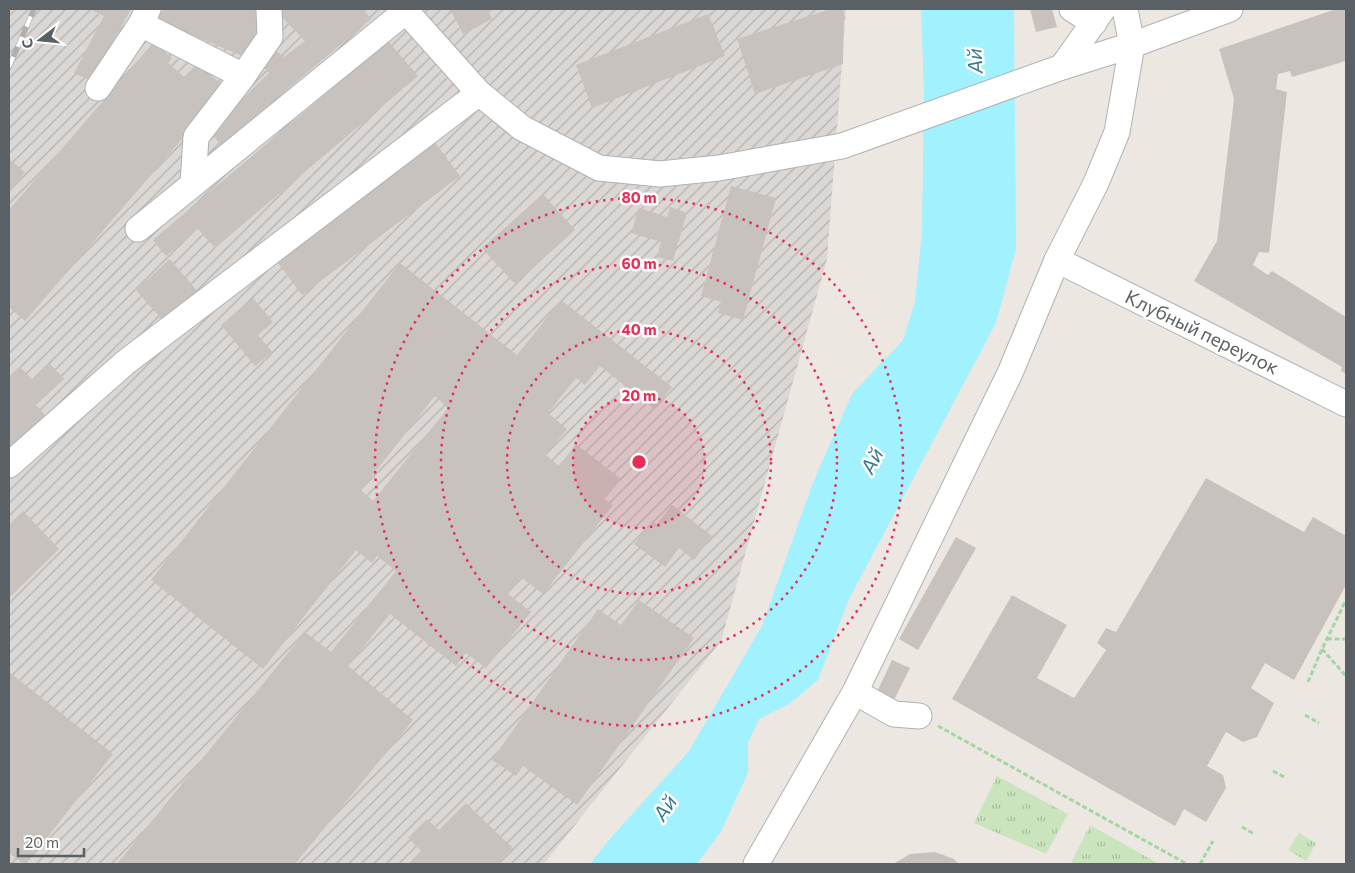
<svg xmlns="http://www.w3.org/2000/svg" width="1355" height="873" font-family="Commissioner,sans-serif">
<style>
.industrial{fill:url(#industrial-furrows)}
.grass{fill:url(#grass-tufts)}
.water{fill:#a1f1fe}
.building{fill:#c8c2bf;fill-rule:evenodd}
.lines{fill:none;stroke-linecap:round;stroke-linejoin:round}
.minor-casing{stroke:#aeb2b5;stroke-width:27}
.path{stroke:#a3d6a2;stroke-width:3;stroke-dasharray:5 2.5;stroke-linecap:butt}
.minor{stroke:#fff;stroke-width:25}
.rail-casing{stroke:#afb0b1;stroke-width:5.5}
.rail{stroke:#fff;stroke-width:4;stroke-dasharray:11;stroke-linecap:butt}
.ring{fill:none;stroke:#e72e57;stroke-width:2.5;stroke-dasharray:2.5 5}
.labels{text-anchor:middle;stroke-width:5;stroke-linejoin:round;paint-order:stroke}
.street-label{font-size:19px;fill:#5a6063;stroke:#fff}
.water-label{font-size:20px;font-style:italic;fill:#35798c;stroke:#fff}
.centre{fill:#e72e57;stroke:#fff;stroke-width:2.5}
.ring-label{font-size:15px;text-anchor:middle;font-weight:bold;fill:#e72e57;stroke:#fff;stroke-width:5;stroke-linejoin:round;paint-order:stroke}
</style>
<defs>
<pattern id="industrial-furrows" width="10" height="10" patternUnits="userSpaceOnUse" patternTransform="scale(1.25)"><rect width="10" height="10" fill="#dbd7d4"/><path d="M-1 1l2-2M0 10L10 0M9 11l2-2" fill="none" stroke="#b5b2b0"/></pattern>
<pattern id="grass-tufts" width="24" height="20" patternUnits="userSpaceOnUse" patternTransform="scale(1.25)"><rect width="24" height="20" fill="#cae5be"/><path d="M3 7l-1-3M5 7V3M7 7l1-3M15 17l-1-3M17 17v-4M19 17l1-3" fill="none" stroke="#a7bd9e"/></pattern>
</defs>
<rect width="100%" height="100%" fill="#ede7e2"/>
<polygon class="industrial" points="9,9 846,9 827,259 721,641 544,864 9,864"/>
<g class="grass">
<polygon points="997,776 1068,814 1046,854 974,823"/>
<polygon points="1090,825 1159,864 1071,863"/>
<polygon points="1299,833 1316,843 1306,861 1288,850"/>
</g>
<polygon class="water" points="921,9 1014,9 1016,249 996,323 849,599 818,680 789,704 759,719 748,743 748,773 720,833 697,864 590,864 608,841 689,751 762,626 814,480 852,394 903,340 915,302 922,231 924,93"/>
<g class="building">
<polygon points="90,9 131,9 91,81 74,73 104,16"/>
<polygon points="164,9 254,9 264,14 245,57 158,21"/>
<polygon points="278,9 363,9 371,19 221,145 209,131 269,73 261,64 276,51 284,57 305,41 276,11"/>
<polygon points="450,9 487,9 492,19 463,34"/>
<polygon points="831,9 844,9 843,64 755,94 737,39"/>
<polygon points="1030,9 1052,9 1057,27 1036,32"/>
<polygon points="1336,9 1346,9 1346,61 1292,77 1290,71 1278,74 1276,89 1287,92 1269,253 1259,252 1253,265 1268,275 1272,271 1346,317 1346,374 1341,371 1342,367 1194,281 1217,241 1234,99 1219,49"/>
<polygon points="708,14 725,56 592,108 576,65"/>
<polygon points="388,41 418,76 215,248 198,229 166,256 153,240"/>
<polygon points="154,42 172,58 168,63 185,78 198,64 226,88 25,321 9,307 9,210"/>
<polygon points="430,136 460,176 302,295 272,255"/>
<polygon points="9,159 25,172 9,192"/>
<polygon points="731,186 776,198 743,320 718,313 721,302 701,296"/>
<polygon points="543,194 575,230 515,284 482,248"/>
<polygon points="670,207 687,213 673,261 657,257 661,242 631,233 639,208 667,217"/>
<polygon points="170,259 198,292 164,322 136,290"/>
<path d="M 400,263 L 517,355 L 561,300 L 672,387 L 654,409 L 600,366 L 585,385 L 576,378 L 548,413 L 567,429 L 546,455 L 559,466 L 576,444 L 621,479 L 605,499 L 613,505 L 543,594 L 521,577 L 508,594 L 531,612 L 486,668 L 466,653 L 456,666 L 390,614 L 348,666 L 413,720 L 295,864 L 117,864 L 305,632 L 331,652 L 396,571 L 377,556 L 372,563 L 356,550 L 263,669 L 151,580 ZM 435,396 L 448,408 L 373,501 L 361,490 Z"/>
<polygon points="253,298 273,322 258,335 272,352 255,366 221,325"/>
<polygon points="50,364 64,379 36,405 45,415 9,449 9,377 20,367 33,380"/>
<polygon points="1206,478 1304,532 1313,517 1346,536 1346,585 1294,680 1265,663 1251,688 1274,703 1257,737 1243,742 1226,732 1207,766 1223,775 1226,788 1206,822 1184,809 1175,826 952,699 1012,595 1067,625 1037,678 1074,698 1106,650 1097,643 1106,628 1116,632"/>
<polygon points="672,505 712,536 694,560 679,548 665,567 634,544 652,521 657,524"/>
<polygon points="23,511 59,549 9,598 9,525"/>
<polygon points="956,537 976,548 918,650 899,639"/>
<polygon points="639,600 694,638 577,805 523,766 516,776 492,760 598,609 621,625"/>
<polygon points="892,660 910,668 894,700 877,692"/>
<polygon points="9,672 113,754 26,864 24,864 9,853"/>
<polygon points="466,803 513,848 497,864 408,864 421,851 408,838 427,819 439,830"/>
<polygon points="935,852 954,859 959,864 893,864 910,854"/>
</g>
<g class="lines">
<g class="minor-casing">
<g id="minor">
<polyline points="404,9 479,93 522,128 599,168 660,174 719,168 842,146 1062,67 1132,45 1230,9"/>
<polyline points="1072,9 1094,23"/>
<polyline points="141,24 243,76"/>
<polyline points="1062,67 1103,9"/>
<polyline points="98,88 141,24 148,9"/>
<polyline points="193,184 196,137 243,76 270,37 269,9"/>
<polyline points="138,229 406,11"/>
<polyline points="1057,260 1346,404"/>
<polyline points="9,465 126,362 479,93"/>
<polyline points="855,692 894,714 919,716"/>
<polyline points="756,864 855,692 1010,373 1057,260 1096,183 1117,132 1132,45 1125,9"/>
</g>
</g>
<g class="path">
<polyline points="1327,639 1346,639"/>
<polyline points="1322,649 1346,676"/>
<polyline points="1308,682 1322,649 1346,600"/>
<polyline points="1305,715 1319,723"/>
<polyline points="938,726 1187,864"/>
<polyline points="1273,771 1286,778"/>
<polyline points="1242,827 1254,834"/>
<polyline points="1200,864 1213,841"/>
</g>
<use href="#minor" class="minor"/>
<g class="rail-casing">
<polyline id="rail" points="9,67 34,9"/>
</g>
<use href="#rail" class="rail"/>
</g>
<circle cx="639" cy="462" r="66" fill="#e72e57" fill-opacity=".12"/>
<g class="ring">
<circle cx="639" cy="462" r="66"/>
<circle cx="639" cy="462" r="132"/>
<circle cx="639" cy="462" r="198"/>
<circle cx="639" cy="462" r="264"/>
</g>
<g class="labels">
<g class="street-label">
<text transform="translate(1202 332) rotate(26)" y="7">Клубный переулок</text>
</g>
<g class="water-label">
<text transform="translate(975 61) rotate(-93)" y="7">Ай</text>
<text transform="translate(872 461) rotate(-62)" y="7">Ай</text>
<text transform="translate(665 808) rotate(-56)" y="7">Ай</text>
</g>
</g>
<circle cx="639" cy="462" r="8" class="centre"/>
<g class="ring-label">
<text x="639" y="203">80 m</text>
<text x="639" y="269">60 m</text>
<text x="639" y="335">40 m</text>
<text x="639" y="401">20 m</text>
</g>
<rect width="1355" height="873" fill="none" stroke="#5a6063" stroke-width="20"/>
<g transform="translate(40 40) rotate(254)" stroke="#ffffff" stroke-width="4" paint-order="stroke">
<path d="M0-4L9 19L0 12L-9 19Z" fill="#5a6063"/>
<text y="-8" font-size="14" font-weight="bold" text-anchor="middle" fill="#5a6063">С</text>
</g>
<path d="M18 848v8h66v-8" fill="none" stroke="#5a6063" stroke-width="2.5"/>
<text x="25" y="848" font-size="15" fill="#5a6063" stroke="#ffffff" stroke-width="4" paint-order="stroke">20 m</text>
</svg>
